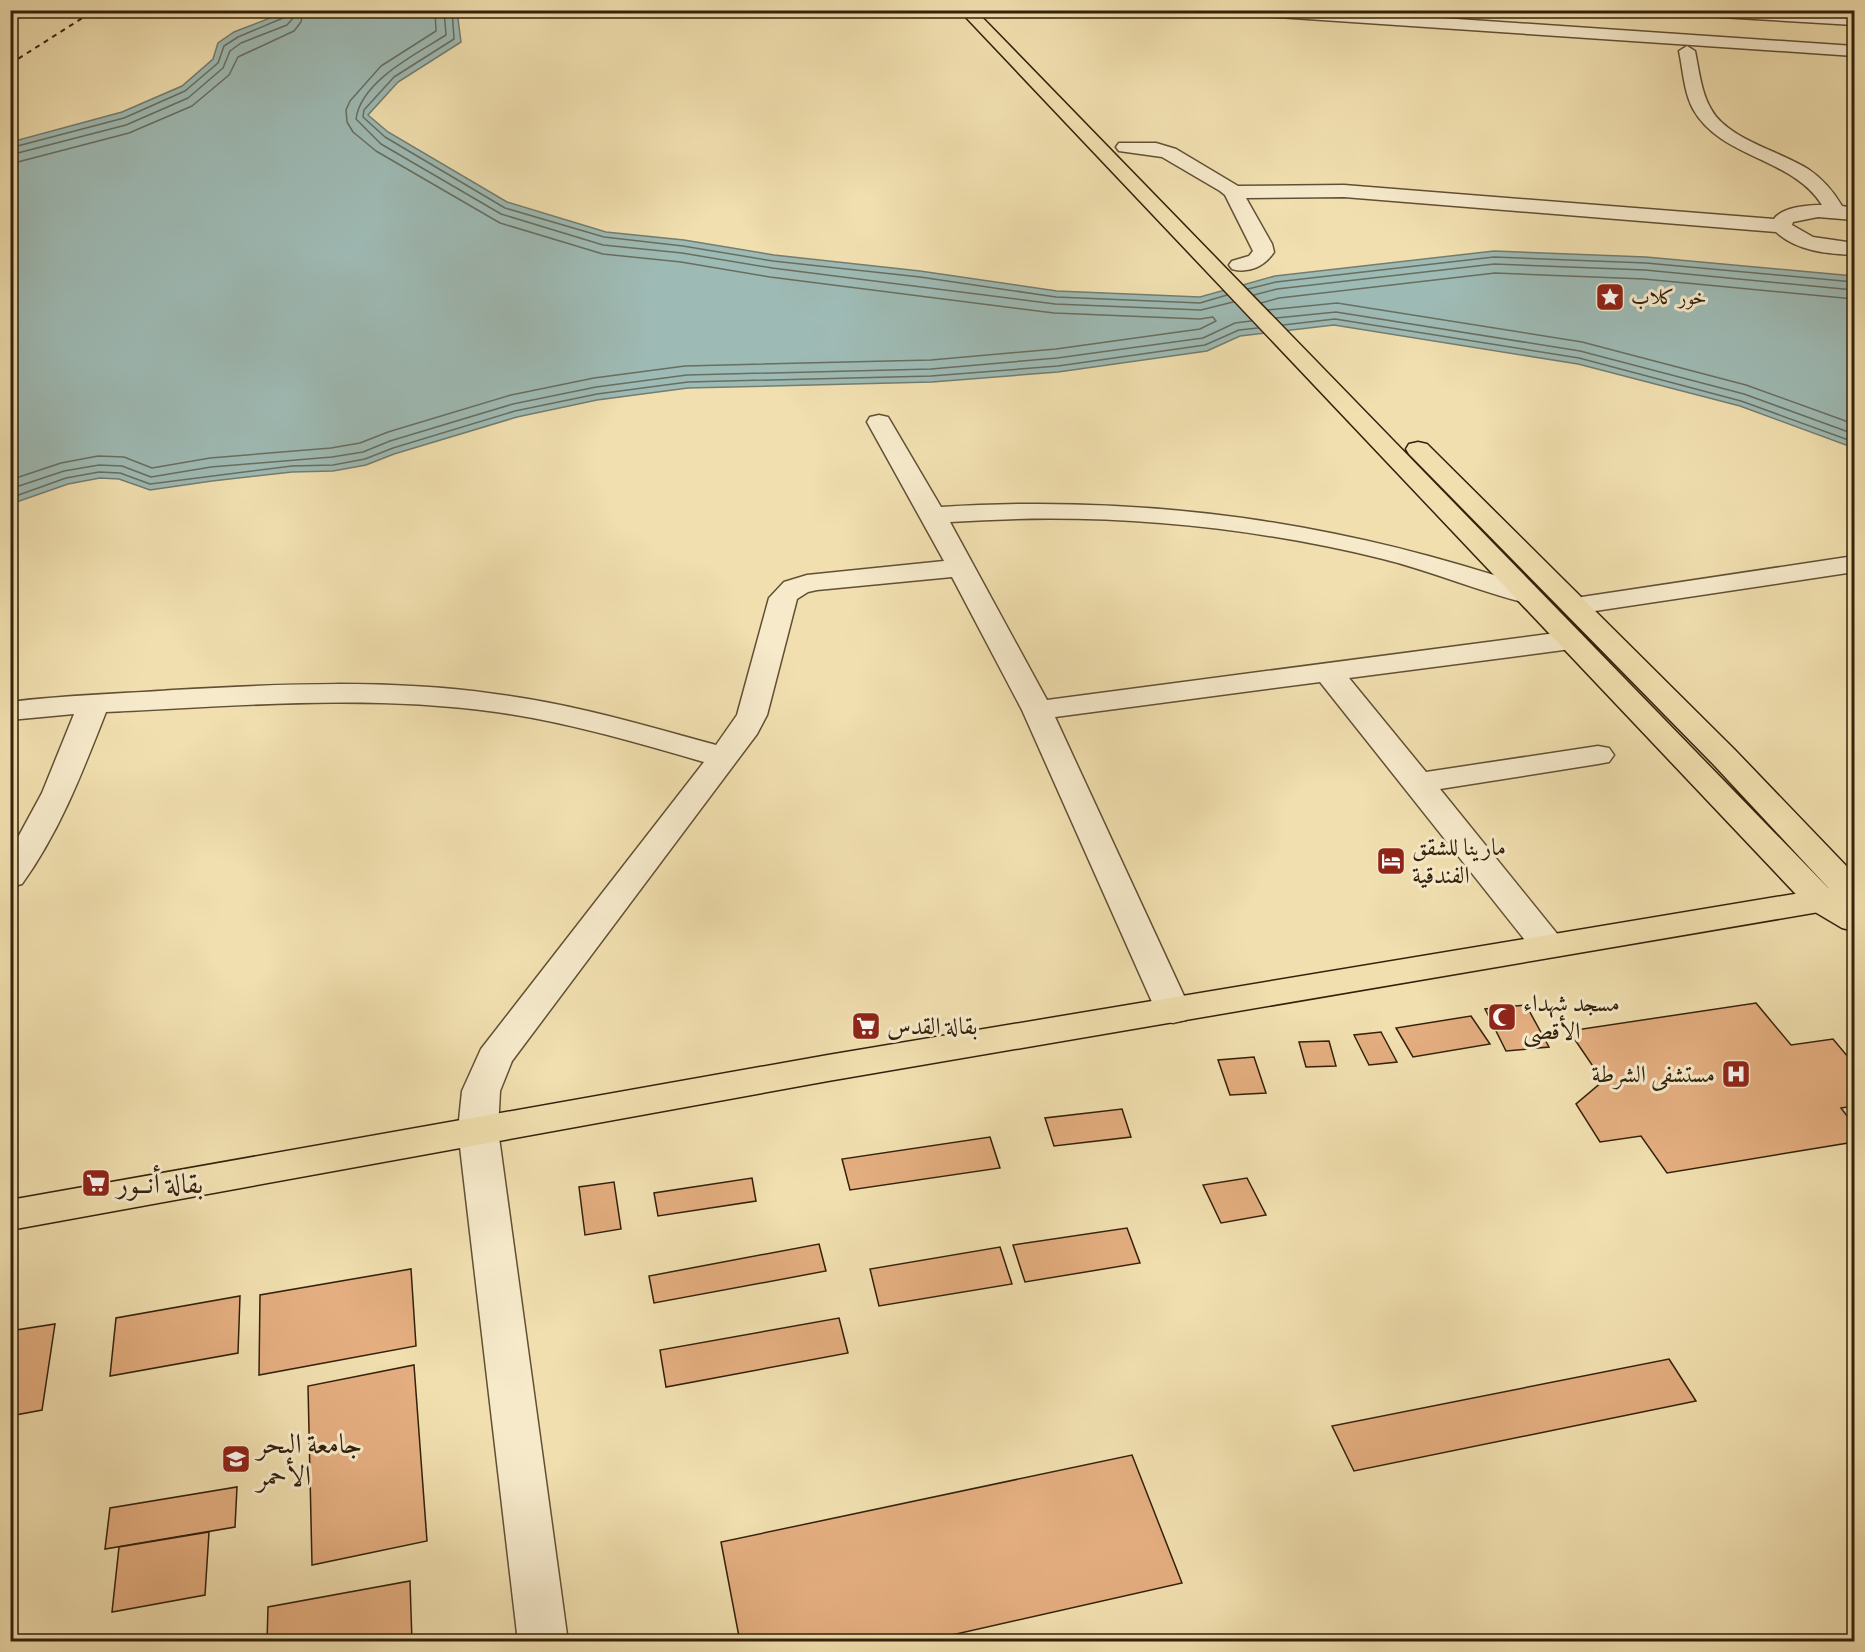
<svg xmlns="http://www.w3.org/2000/svg" width="1865" height="1652" font-family="Vollkorn,Amiri,serif">
<style>
.water{fill:#9ebab4;stroke:#737d70;stroke-width:1.5}
.lines{fill:none;stroke-linecap:round;stroke-linejoin:round}
.shore{stroke:#686e60;stroke-width:1.5}
.building{fill:#e4ae80;stroke:#33210b;stroke-width:1.5}
.minor-casing{stroke:#625034;stroke-width:3}
.major-casing{stroke:#33210b;stroke-width:3}
.highway-casing{stroke:#33210b;stroke-width:3}
.minor{fill:#f6eacb;fill-rule:evenodd}
.major{fill:#f1dfaf;fill-rule:evenodd}
.highway{fill:#f1dfaf;fill-rule:evenodd}
.rail{stroke:#33210b;stroke-width:2;stroke-dasharray:5 5;stroke-linecap:butt}
.labels{text-anchor:middle;stroke-width:6;stroke-linejoin:round;paint-order:stroke}
.far-poi-label{font-size:20px;fill:#33210b;stroke:#f6eacb;text-anchor:start}
.poi-label{font-size:24px;fill:#33210b;stroke:#f6eacb;text-anchor:start}
.near-poi-label{font-size:28px;fill:#33210b;stroke:#f6eacb;text-anchor:start}
</style>
<rect width="100%" height="100%" fill="#f1dfaf"/>
<filter id="stains"><feTurbulence type="fractalNoise" baseFrequency=".00333" numOctaves="4"/><feColorMatrix values="0 0 0 0 .2 0 0 0 0 .09 0 0 0 0 .02 0 0 0 .5 -.17"/></filter>
<radialGradient id="worn" r=".72"><stop offset=".6" stop-color="#630" stop-opacity="0"/><stop offset="1" stop-color="#630" stop-opacity=".3"/></radialGradient>
<polygon class="water" points="288,11 457,11 461,42 398,82 368,115 388,132 507,202 606,232 684,240 774,255 920,271 1057,291 1200,297 1275,276 1494,251 1646,257 1854,276 1854,448 1740,406 1578,364 1334,325 1240,336 1207,351 1058,372 932,382 688,388 597,400 517,417 394,454 366,465 333,471 292,472 212,481 150,490 119,479 100,478 68,484 11,504 11,142 122,112 182,86 213,59 218,43 234,32"/>
<g class="lines">
<g class="shore">
<path d="M 444,10 L 446,35 C 416,54 361,81 356,119 L 381,144 L 501,214 L 603,245 L 682,253 L 772,268 L 1055,304 L 1201,310 L 1233,302"/>
<polyline points="452,10 454,39 394,77 364,110 363,117 385,137 505,208 604,237 683,246 773,261 920,277 1056,297 1200,303 1227,295"/>
<polyline points="10,148 124,118 185,91 218,63 224,46 238,37 283,18 287,10"/>
<polyline points="10,155 126,125 188,98 223,68 230,51 241,43 287,25 293,18 294,10"/>
<polyline points="10,164 129,133 192,106 229,75 238,57 294,31 301,22 303,10"/>
<polyline points="1248,289 1276,282 1494,257 1646,263 1854,282"/>
<polyline points="1254,295 1277,289 1494,264 1645,270 1854,290"/>
<polyline points="1261,303 1279,298 1495,273 1644,279 1854,299"/>
<polyline points="1268,310 1337,303 1582,342 1746,385 1854,424"/>
<polyline points="1276,318 1336,312 1580,351 1744,394 1854,434"/>
<polyline points="1283,325 1335,319 1579,358 1741,401 1854,442"/>
<polyline points="10,480 61,463 98,456 124,457 152,468 210,458 331,448 360,443 388,432 511,395 594,378 685,366 931,360 1056,349 1200,329 1216,321 1213,317 1200,319 1054,313 770,277 681,262 603,254 500,223 376,151 353,132 347,122 346,110 350,101 381,66 436,31 435,10"/>
<polyline points="10,489 64,471 99,465 122,466 151,477 211,467 332,457 363,452 390,441 513,404 596,387 687,375 931,369 1057,358 1203,338 1235,323 1251,321"/>
<polyline points="10,498 66,478 99,472 120,473 150,484 292,466 333,465 365,459 393,448 515,411 597,394 688,382 931,376 1058,366 1205,345 1239,330 1258,328"/>
</g>
</g>
<g class="building">
<polygon points="1756,1003 1791,1045 1833,1039 1854,1064 1854,1106 1841,1108 1854,1125 1854,1142 1667,1173 1641,1136 1600,1142 1576,1104 1603,1081 1569,1031"/>
<polygon points="1526,1005 1549,1047 1506,1051 1485,1009"/>
<polygon points="1471,1016 1490,1044 1413,1057 1396,1028"/>
<polygon points="1381,1032 1397,1062 1369,1065 1354,1035"/>
<polygon points="1329,1041 1336,1066 1306,1067 1299,1042"/>
<polygon points="1254,1057 1266,1093 1230,1095 1218,1060"/>
<polygon points="1122,1109 1131,1137 1054,1146 1045,1118"/>
<polygon points="990,1137 1000,1168 850,1190 842,1159"/>
<polygon points="752,1178 756,1201 658,1216 654,1193"/>
<polygon points="1247,1178 1266,1215 1221,1223 1203,1185"/>
<polygon points="614,1182 621,1229 585,1235 579,1187"/>
<polygon points="1127,1228 1140,1263 1025,1282 1013,1245"/>
<polygon points="819,1244 826,1271 654,1303 649,1276"/>
<polygon points="1000,1247 1012,1284 879,1306 870,1269"/>
<polygon points="411,1269 416,1346 259,1375 260,1295"/>
<polygon points="240,1296 238,1353 110,1376 116,1318"/>
<polygon points="839,1318 848,1353 666,1387 660,1350"/>
<polygon points="55,1324 42,1410 10,1416 10,1331"/>
<polygon points="1669,1359 1696,1401 1354,1471 1332,1426"/>
<polygon points="414,1365 427,1541 312,1565 308,1386"/>
<polygon points="1132,1455 1182,1583 921,1642 740,1642 721,1542"/>
<polygon points="237,1487 235,1527 105,1549 110,1508"/>
<polygon points="209,1532 205,1595 112,1612 119,1547"/>
<polygon points="410,1581 412,1642 267,1642 268,1607"/>
</g>
<g class="lines">
<g class="minor-casing">
<g id="minor">
<polygon points="1242,10 1325,10 1854,46 1854,56 1249,15"/>
<polygon points="1680,10 1773,10 1854,15 1854,25 1687,15"/>
<path d="M 1687,46 L 1695,51 C 1699,70 1701,92 1711,109 C 1727,139 1780,151 1808,169 C 1823,179 1833,191 1842,206 L 1854,208 L 1854,220 L 1818,217 L 1793,222 L 1792,225 L 1813,237 L 1854,243 L 1854,255 C 1828,254 1796,251 1776,232 L 1344,197 L 1246,198 L 1272,244 L 1274,252 C 1265,266 1249,274 1232,269 L 1229,265 L 1232,261 L 1249,256 L 1253,251 L 1225,195 L 1220,191 L 1162,157 L 1119,151 L 1116,147 L 1119,143 L 1156,143 L 1176,149 L 1238,186 L 1344,185 L 1774,219 C 1782,207 1808,205 1822,205 C 1792,157 1721,159 1693,109 C 1684,92 1683,70 1679,51 Z"/>
<path d="M 879,415 L 888,417 L 891,422 L 941,507 C 1147,494 1341,522 1536,589 L 1540,595 L 1536,601 L 1526,603 C 1478,591 1431,571 1383,559 C 1241,524 1095,512 950,522 L 1047,700 L 1571,631 L 1581,634 L 1585,640 L 1581,646 L 1571,649 L 1349,678 L 1426,772 L 1598,746 L 1609,748 L 1614,755 L 1609,762 L 1598,764 L 1440,789 L 1567,946 L 1562,954 L 1549,957 L 1536,954 L 1320,682 L 1055,717 L 1191,1011 L 1186,1020 L 1173,1023 L 1160,1020 L 1022,710 L 952,577 L 817,590 L 808,592 L 797,599 L 767,715 L 757,734 L 512,1061 L 500,1091 L 498,1130 L 568,1642 L 518,1642 L 458,1130 L 462,1091 L 481,1049 L 704,762 C 635,742 567,722 496,712 C 366,694 235,706 106,712 C 82,773 60,831 22,884 L 10,887 L 10,852 L 42,793 L 74,714 L 10,720 L 10,702 C 65,695 119,694 173,690 C 280,684 389,679 495,694 C 570,703 643,725 716,745 L 737,715 L 769,598 L 784,582 L 807,575 L 944,561 L 867,422 L 870,417 Z"/>
<polygon points="1854,556 1854,572 1575,614 1565,612 1561,606 1565,600 1575,598"/>
</g>
</g>
<g class="major-casing">
<polygon id="major" points="1854,884 1854,906 828,1081 10,1230 10,1200 828,1055"/>
</g>
<g class="highway-casing">
<polygon id="highway" points="959,10 975,10 1834,894 1713,764 1409,454 1406,449 1409,444 1418,442 1427,444 1735,750 1854,874 1854,904 1853,904 1854,931 1842,928 1810,909"/>
</g>
<use href="#minor" class="minor"/>
<use href="#major" class="major"/>
<use href="#highway" class="highway"/>
<polyline class="rail" points="10,64 95,10"/>
</g>
<defs>
<g id="sight-square" transform="scale(1.5)"><rect x="-9" y="-9" width="18" height="18" rx="4" fill="#8f2418" stroke="#f6eacb"/><path d="M0-6L1.8-2.2L6-1.7L2.9 1.2L3.7 5.4L0 3.3L-3.7 5.4L-2.9 1.2L-6-1.7L-1.8-2.2Z" fill="#fff"/></g>
<g id="hotel-square" transform="scale(1.5)"><rect x="-9" y="-9" width="18" height="18" rx="4" fill="#8f2418" stroke="#f6eacb"/><path d="M-6-4.5h1.5V1H6V5H4.5V3h-9V5H-6ZM-4 0a1.8 1.8 0 1 1 3.6 0ZM.5 0V-2.5h3Q6-2.5 6 0Z" fill="#fff"/></g>
<g id="mosque-square" transform="scale(1.5)"><rect x="-9" y="-9" width="18" height="18" rx="4" fill="#8f2418" stroke="#f6eacb"/><path d="M3.5-4.9A6 6 0 1 0 3.5 4.9A5 5 0 1 1 3.5-4.9Z" fill="#fff"/></g>
<g id="supermarket-square" transform="scale(1.5)"><rect x="-9" y="-9" width="18" height="18" rx="4" fill="#8f2418" stroke="#f6eacb"/><path d="M-6-5.5h2.5l.6 2H6L4.5 2H-2.5L-4.4-4H-6ZM-1.5 3.2a1.3 1.3 0 1 0 .1 0ZM3 3.2a1.3 1.3 0 1 0 .1 0Z" fill="#fff"/></g>
<g id="hospital-square" transform="scale(1.5)"><rect x="-9" y="-9" width="18" height="18" rx="4" fill="#8f2418" stroke="#f6eacb"/><path d="M-5-5h3v3.5h4V-5h3V5h-3V1.5h-4V5h-3Z" fill="#fff"/></g>
<g id="university-square" transform="scale(1.5)"><rect x="-9" y="-9" width="18" height="18" rx="4" fill="#8f2418" stroke="#f6eacb"/><path d="M0-5L7-2L0 1L-7-2ZM-4 1L0 2.5L4 1V4Q0 6-4 4Z" fill="#fff"/></g>
</defs>
<g fill-rule="evenodd">
<use href="#sight-square" x="1610" y="297"/>
<use href="#hotel-square" x="1391" y="861"/>
<use href="#mosque-square" x="1502" y="1017"/>
<use href="#supermarket-square" x="866" y="1026"/>
<use href="#hospital-square" x="1736" y="1074"/>
<use href="#supermarket-square" x="96" y="1183"/>
<use href="#university-square" x="236" y="1459"/>
</g>
<g class="labels">
<g class="far-poi-label">
<text x="1631" y="304">خور كلاب</text>
</g>
<g class="poi-label">
<text x="1412" y="855">مارينا للشقق<tspan x="1412" dy="28">الفندقية</tspan></text>
<text x="1523" y="1011">مسجد شهداء<tspan x="1523" dy="28">الأقصى</tspan></text>
<text x="887" y="1034">بقالة القدس</text>
<text x="1715" y="1082" text-anchor="end">مستشفى الشرطة</text>
</g>
<g class="near-poi-label">
<text x="117" y="1193">بقالة أنــور</text>
<text x="257" y="1453">جامعة البحر<tspan x="257" dy="32">الأحمر</tspan></text>
</g>
</g>
<rect width="1865" height="1652" fill="none" stroke="#f1dfaf" stroke-width="36"/>
<rect x="12" y="12" width="1841" height="1628" fill="none" stroke="#33210b" stroke-width="3"/>
<rect x="18" y="18" width="1829" height="1616" fill="none" stroke="#33210b" stroke-width="1.5"/>
<rect width="100%" height="100%" filter="url(#stains)"/>
<rect width="100%" height="100%" fill="url(#worn)"/>
</svg>
